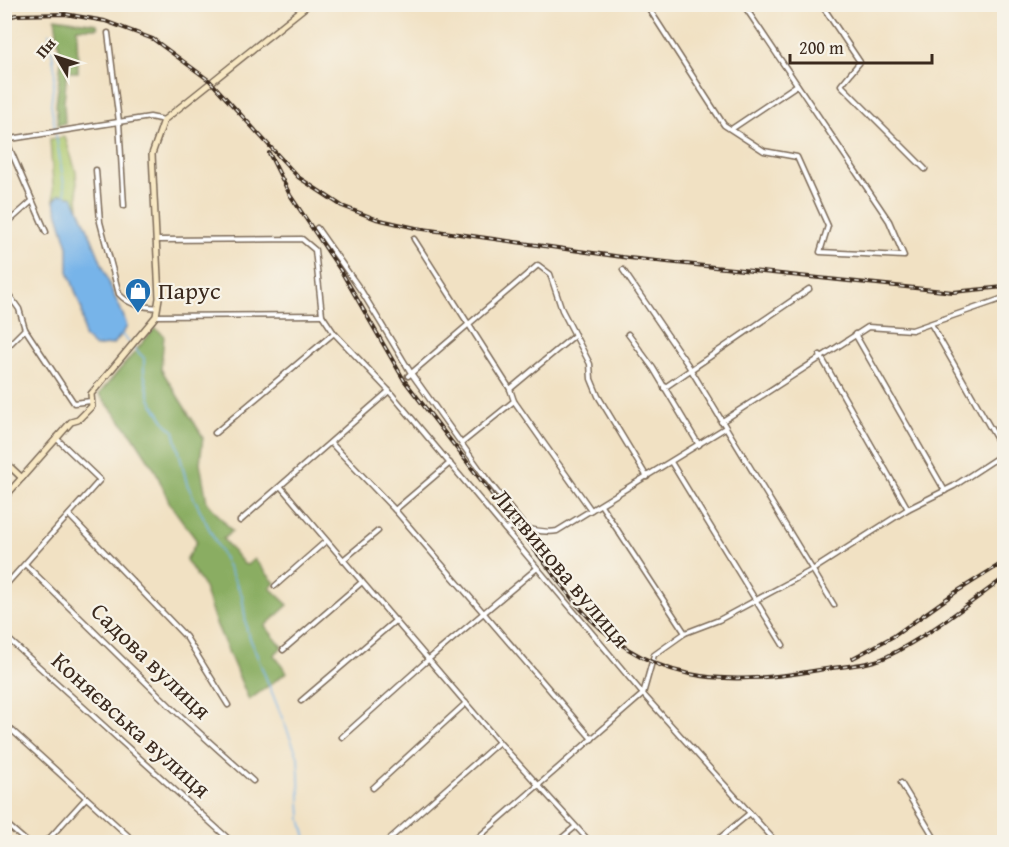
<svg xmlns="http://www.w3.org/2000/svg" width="1009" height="847" font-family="'Gentium Book Plus',serif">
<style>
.green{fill:#aec96f;stroke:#747a46;stroke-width:1.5}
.forest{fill:#8aad62;stroke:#626c40;stroke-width:1.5}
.water{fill:#77b4e9;stroke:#596f84;stroke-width:1.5}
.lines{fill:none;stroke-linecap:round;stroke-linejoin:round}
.stream{stroke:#77b4e9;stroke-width:1.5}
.street-casing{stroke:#7b6a58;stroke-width:7}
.secondary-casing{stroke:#7b6a58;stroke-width:8}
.street{stroke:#fff;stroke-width:4}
.secondary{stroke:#f8e8c3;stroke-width:5}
.rail-casing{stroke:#3b2a1e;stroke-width:4}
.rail{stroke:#f7f3e8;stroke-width:1.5;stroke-dasharray:4.5;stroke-linecap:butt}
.labels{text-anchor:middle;stroke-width:4.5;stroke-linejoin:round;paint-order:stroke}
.poi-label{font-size:24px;fill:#3b2a1e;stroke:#f7f3e8;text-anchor:start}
.street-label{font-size:24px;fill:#3b2a1e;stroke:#f7f3e8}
</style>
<rect width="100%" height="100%" fill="#f7f3e8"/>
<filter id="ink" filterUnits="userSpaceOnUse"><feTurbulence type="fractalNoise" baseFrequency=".0167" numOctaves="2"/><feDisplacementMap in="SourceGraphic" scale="12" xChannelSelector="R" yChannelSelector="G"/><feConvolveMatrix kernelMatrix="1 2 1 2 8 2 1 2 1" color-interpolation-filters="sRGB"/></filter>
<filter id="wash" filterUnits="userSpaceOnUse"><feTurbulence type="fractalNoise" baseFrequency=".008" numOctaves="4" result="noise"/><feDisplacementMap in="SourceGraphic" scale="24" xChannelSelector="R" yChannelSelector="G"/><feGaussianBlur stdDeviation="1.35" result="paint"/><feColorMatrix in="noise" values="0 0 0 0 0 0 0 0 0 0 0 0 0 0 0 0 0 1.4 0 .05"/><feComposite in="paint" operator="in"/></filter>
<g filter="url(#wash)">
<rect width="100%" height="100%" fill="#f1e1c3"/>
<polygon class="green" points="65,137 76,172 79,210 72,197 63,195 56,197 54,201 50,139"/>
<g class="forest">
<polygon points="55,18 97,24 98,28 77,28 78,72 67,72 64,102 65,123 58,125 56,105 61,61"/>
<polygon points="155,328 164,335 161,369 203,437 200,463 207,502 232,531 223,539 244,564 247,565 254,559 275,583 270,588 288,605 265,626 282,647 274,655 287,672 249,700 215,621 203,585 186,560 197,541 170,504 155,470 133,436 99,394"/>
</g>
<path class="water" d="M 60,194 L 73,197 C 89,228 99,256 111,288 C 116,301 124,313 127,327 L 114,344 L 95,347 L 84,337 L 82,310 L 68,271 L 68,246 L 54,201 Z"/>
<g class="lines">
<g class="stream">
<polyline points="49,33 55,71 51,104 66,197"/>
<polyline points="121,334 130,343"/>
<polyline points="133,347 144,358 144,373 150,399 166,424 174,431 187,484 242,595 247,631 298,757 301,819 307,842"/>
</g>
</g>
</g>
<g filter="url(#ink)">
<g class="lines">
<g class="street-casing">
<g id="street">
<polyline points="646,4 724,125 764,151 797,157 828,226 820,252 904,256 889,221 743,4"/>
<polyline points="821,4 860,62 841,85 925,169"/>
<polyline points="108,33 119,122 124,206"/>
<polyline points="733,128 797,85"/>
<polyline points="4,140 150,117 164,120"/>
<polyline points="6,140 46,232"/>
<path d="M 96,170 L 100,222 L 119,294 C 130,306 142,306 157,308"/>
<polyline points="4,226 32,201"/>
<polyline points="317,228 362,292 411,373 486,478 525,527"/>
<polyline points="414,239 510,389 514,401 591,510"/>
<polyline points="158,240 302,239 315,250 322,315 334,333 389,391 643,694 776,842"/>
<polyline points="623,270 688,365 834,605"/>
<polyline points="4,288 19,309 25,329 74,403 91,401"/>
<polyline points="156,316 322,315"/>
<polyline points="931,324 1003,450"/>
<polyline points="628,334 653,368 699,445"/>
<polyline points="855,334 945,491"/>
<polyline points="4,340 10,344"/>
<polyline points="4,350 25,329"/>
<polyline points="820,355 908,509"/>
<polyline points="408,376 538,265 550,274 562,310 590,364 591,379 598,396 647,477"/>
<polyline points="664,388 809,289"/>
<polyline points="510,389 575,335"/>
<polyline points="721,422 868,327 912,330 1004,298"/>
<polyline points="215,433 334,333"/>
<polyline points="331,443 395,510 592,739"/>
<polyline points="462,443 514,401"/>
<polyline points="671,462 783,645"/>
<polyline points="281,487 499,742 590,842"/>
<polyline points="601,505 685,633"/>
<polyline points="395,510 450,463"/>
<polyline points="69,515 186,637 228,705"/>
<polyline points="240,521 389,391"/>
<path d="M 505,529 C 523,523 539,535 557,531 L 725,428"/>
<polyline points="343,560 378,531"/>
<polyline points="26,565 171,707 253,781"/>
<polyline points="275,586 326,541"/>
<polyline points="4,587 100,480 56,438"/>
<polyline points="4,635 232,842"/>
<polyline points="283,650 362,582"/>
<polyline points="301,701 396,620"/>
<polyline points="4,723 135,842"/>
<polyline points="342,737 430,658 536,569"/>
<polyline points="901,783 937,842"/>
<polyline points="373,788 466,703"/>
<polyline points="4,822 27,842"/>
<polyline points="46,842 86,798"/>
<polyline points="386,842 499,742"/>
<polyline points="473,842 643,694 654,655 685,633 719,620 814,569 908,509 954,486 1000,456 1004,449"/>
<polyline points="557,842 575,827"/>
<polyline points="715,842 750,813"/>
</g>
</g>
<g class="secondary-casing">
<g id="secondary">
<polyline points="4,461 22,478"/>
<polyline points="4,498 71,422 78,420 92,406 91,394 156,316 159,298 152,154 164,120 309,4"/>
</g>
</g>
<use href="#street" class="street"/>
<use href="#secondary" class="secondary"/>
<g class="rail-casing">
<g id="rail">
<polyline points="4,18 16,15 65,14 105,21 153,39 210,81 298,177 342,206 376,219 416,228 629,258 953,292 1004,287"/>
<path d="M 269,153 L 290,195 L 341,271 L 404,380 L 577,605 C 647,684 721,687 819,670 C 840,666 867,666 886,657 C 928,636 967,605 1004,578"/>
<polyline points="853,658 894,636 956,592 1004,562"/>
</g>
</g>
<use href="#rail" class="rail"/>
</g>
</g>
<defs>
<g id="shop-pin" transform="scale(1.35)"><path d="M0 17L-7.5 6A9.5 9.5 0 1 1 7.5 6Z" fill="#1f6fb2" stroke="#f7f3e8"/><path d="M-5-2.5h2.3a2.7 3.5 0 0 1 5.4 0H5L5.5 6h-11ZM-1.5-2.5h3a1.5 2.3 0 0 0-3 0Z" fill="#fff"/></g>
</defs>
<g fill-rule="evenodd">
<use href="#shop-pin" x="138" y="291"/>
</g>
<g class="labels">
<g class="poi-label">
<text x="158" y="299">Парус</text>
</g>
<g class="street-label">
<text transform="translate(561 568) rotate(50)" y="8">Литвинова вулиця</text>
<text transform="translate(151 661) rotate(44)" y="8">Садова вулиця</text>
<text transform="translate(131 725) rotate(42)" y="8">Коняєвська вулиця</text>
</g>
</g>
<rect width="1009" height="847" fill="none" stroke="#f7f3e8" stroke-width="24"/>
<g transform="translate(57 57) rotate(309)" stroke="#f7f3e8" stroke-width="4.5" paint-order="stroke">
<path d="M0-4.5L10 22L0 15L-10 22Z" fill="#3b2a1e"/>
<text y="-9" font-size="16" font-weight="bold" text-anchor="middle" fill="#3b2a1e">Пн</text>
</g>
<path d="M790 54v9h142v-9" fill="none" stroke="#3b2a1e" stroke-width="3"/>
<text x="799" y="54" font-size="18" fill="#3b2a1e" stroke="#f7f3e8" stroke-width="4.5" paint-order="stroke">200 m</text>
</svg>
